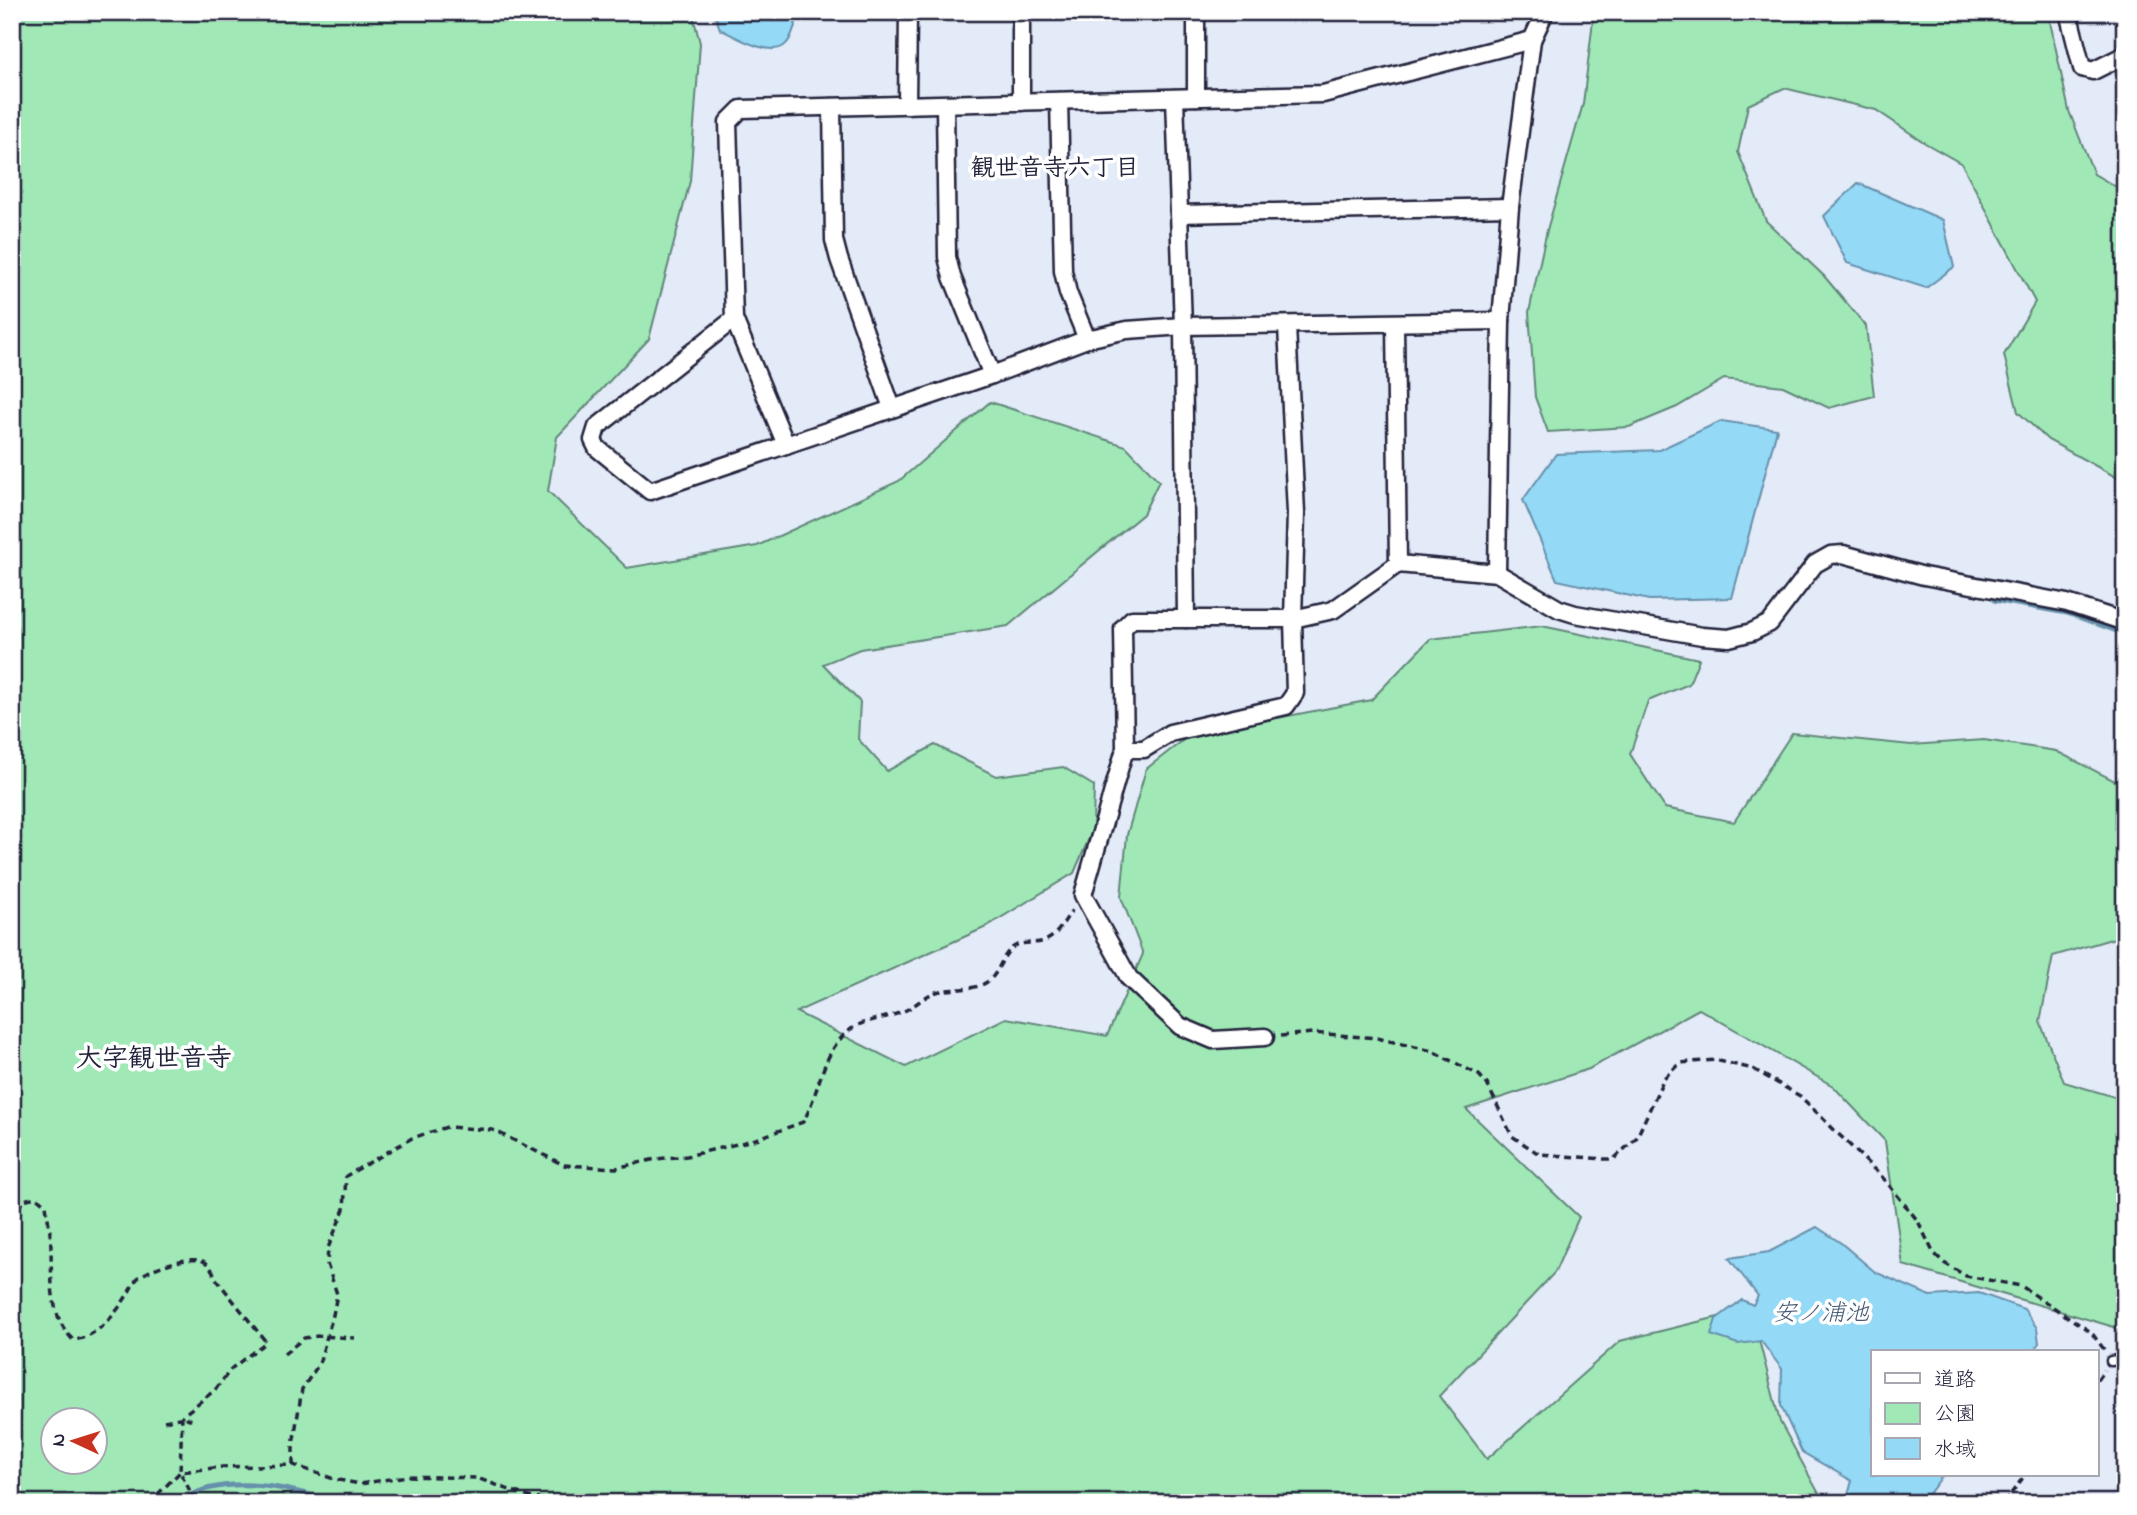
<svg xmlns="http://www.w3.org/2000/svg" width="2137" height="1515" font-family="'Indie Flower','Klee One',sans-serif">
<style>
.green{fill:#a0e9b7;stroke:#618679;stroke-width:2;fill-rule:evenodd}
.water{fill:#94d9f6;stroke:#6690ab;stroke-width:2}
.lines{fill:none;stroke-linecap:round;stroke-linejoin:round}
.stream{stroke:#6690ab;stroke-width:5}
.service-casing{stroke:#22223b;stroke-width:13}
.minor-casing{stroke:#22223b;stroke-width:21}
.path{stroke:#22223b;stroke-width:3.5;stroke-dasharray:7 5;stroke-linecap:butt}
.service{stroke:#fff;stroke-width:8}
.minor{stroke:#fff;stroke-width:16}
.labels{text-anchor:middle;stroke-width:7;stroke-linejoin:round;paint-order:stroke}
.neighbourhood-label{font-size:24px;font-weight:bold;fill:#22223b;stroke:#fff}
.water-label{font-size:24px;font-style:italic;fill:#445973;stroke:#fff}
.quarter-label{font-size:26px;font-weight:bold;fill:#22223b;stroke:#fff}
</style>
<rect width="100%" height="100%" fill="#e3eaf8"/>
<filter id="ink" filterUnits="userSpaceOnUse"><feTurbulence type="fractalNoise" baseFrequency=".0143" numOctaves="2"/><feDisplacementMap in="SourceGraphic" scale="14" xChannelSelector="R" yChannelSelector="G"/><feConvolveMatrix kernelMatrix="1 2 1 2 8 2 1 2 1" color-interpolation-filters="sRGB"/></filter>
<g filter="url(#ink)">
<g class="green">
<path d="M 12,12 L 692,12 L 700,43 L 690,181 L 649,339 L 557,437 L 548,491 L 627,568 L 757,546 L 899,481 L 990,402 L 1126,446 L 1159,481 L 1143,514 L 1008,626 L 860,649 L 823,664 L 860,702 L 858,739 L 887,771 L 935,745 L 996,776 L 1063,767 L 1094,786 L 1093,829 L 1074,873 L 984,928 L 796,1012 L 906,1067 L 1006,1018 L 1107,1036 L 1143,954 L 1121,897 L 1127,835 L 1146,769 L 1190,735 L 1371,700 L 1430,639 L 1542,626 L 1699,659 L 1689,684 L 1648,701 L 1630,754 L 1665,808 L 1734,822 L 1792,733 L 1911,745 L 1984,740 L 2056,751 L 2125,786 L 2125,935 L 2053,956 L 2040,1022 L 2064,1082 L 2125,1100 L 2125,1333 L 2114,1327 L 1903,1265 L 1885,1141 L 1833,1086 L 1699,1009 L 1589,1069 L 1466,1109 L 1579,1217 L 1555,1272 L 1439,1396 L 1487,1459 L 1620,1341 L 1751,1309 L 1780,1422 L 1824,1503 L 12,1503 ZM 52,1420 L 94,1420 L 94,1462 L 52,1462 Z"/>
<polygon points="1594,12 2048,12 2069,111 2094,174 2125,192 2125,482 2048,440 2018,412 2004,355 2035,302 1962,164 1925,143 1876,110 1784,88 1748,105 1738,152 1766,221 1824,276 1866,326 1874,396 1829,408 1783,386 1724,379 1677,407 1629,427 1548,432 1535,397 1529,312 1547,230 1583,104"/>
</g>
<g class="water">
<path d="M 714,12 L 799,12 C 796,22 793,36 787,43 C 774,60 734,36 720,29 Z"/>
<polygon points="1858,183 1943,220 1954,267 1926,288 1847,263 1824,216"/>
<polygon points="1721,421 1777,429 1732,598 1649,600 1557,580 1523,500 1556,454 1659,450"/>
<polygon points="1817,1227 1841,1243 1875,1272 1930,1296 1979,1293 2024,1309 2037,1328 2039,1343 2032,1352 1873,1352 1873,1475 1943,1475 1925,1499 1919,1503 1845,1503 1852,1481 1802,1452 1781,1406 1782,1369 1761,1341 1738,1344 1711,1335 1716,1319 1742,1300 1753,1305 1758,1296 1729,1258 1769,1252"/>
</g>
<g class="lines">
<g class="stream">
<polyline points="1994,600 2067,613 2125,634"/>
<path d="M 177,1503 C 187,1498 197,1491 207,1489 C 249,1478 297,1490 337,1503"/>
</g>
<g class="service-casing">
<polyline id="service" points="2111,1361 2125,1359"/>
</g>
<g class="minor-casing">
<g id="minor">
<polyline points="1196,12 1196,97"/>
<polyline points="2068,12 2082,68 2093,71 2125,55"/>
<polyline points="1175,98 1183,326 1186,619"/>
<polyline points="1059,101 1063,271 1068,293 1087,339"/>
<polyline points="1021,102 1021,12"/>
<polyline points="907,105 908,12"/>
<polyline points="945,105 947,257 952,277 992,375"/>
<polyline points="832,107 834,240 839,259 892,408"/>
<polyline points="1179,214 1510,207"/>
<polyline points="734,319 597,427 593,440 597,448 650,491 992,375 1087,339 1127,330 1183,326 1501,321"/>
<polyline points="1395,324 1398,564"/>
<polyline points="786,445 734,319 728,122 741,109 1323,94 1532,40"/>
<polyline points="1497,573 1501,321 1510,207 1532,40 1545,12"/>
<polyline points="1125,749 1144,749 1170,733 1286,706 1295,693 1293,619 1296,513 1287,326"/>
<polyline points="1265,1037 1213,1040 1180,1026 1129,978 1083,895 1125,749 1123,628 1132,619 1293,619 1333,610 1398,564 1497,573 1559,609 1575,614 1702,636 1729,638 1752,632 1770,623 1815,564 1831,555 1843,554 1924,576 2067,603 2125,622"/>
</g>
</g>
<g class="path">
<polyline points="1281,1036 1312,1033 1377,1038 1432,1051 1479,1075 1487,1084 1512,1136 1539,1154 1604,1159 1614,1159 1637,1137 1664,1078 1680,1063 1715,1060 1753,1069 1800,1096 1884,1179 1918,1221 1933,1252 1944,1263 1966,1276 2021,1286 2091,1332 2106,1352"/>
<path d="M 12,1218 L 23,1200 L 36,1197 L 46,1205 C 48,1219 51,1234 51,1250 C 52,1282 49,1315 73,1340 C 97,1337 114,1316 126,1297 C 130,1291 133,1283 138,1278 C 150,1268 190,1254 205,1262 C 211,1266 214,1274 217,1280 L 266,1342 L 232,1368 L 215,1390 L 182,1416 L 180,1472 L 189,1489 L 192,1503"/>
<polyline points="284,1354 304,1338 318,1336 355,1338"/>
<polyline points="2097,1380 2104,1370"/>
<polyline points="164,1421 179,1418 190,1419 182,1416"/>
<path d="M 293,1465 L 293,1445 L 302,1389 L 319,1364 L 333,1315 L 337,1294 L 327,1264 L 328,1248 L 344,1209 L 346,1176 L 412,1138 L 447,1127 L 493,1130 L 564,1165 L 616,1168 L 656,1159 L 687,1156 L 753,1140 L 803,1122 C 819,1094 820,1059 844,1035 C 861,1017 887,1021 908,1009 C 919,1003 926,994 940,991 C 954,988 974,991 987,982 C 1000,974 1001,952 1017,945 C 1025,942 1036,944 1044,941 C 1057,937 1064,921 1072,910"/>
<polyline points="149,1503 180,1472 222,1467 293,1465 334,1479 360,1484 407,1476 477,1478 529,1497 562,1503"/>
<polyline points="2004,1503 2025,1475"/>
</g>
<use href="#service" class="service"/>
<use href="#minor" class="minor"/>
</g>
</g>
<g class="labels">
<g class="neighbourhood-label">
<text x="1055" y="175">観世音寺六丁目</text>
</g>
<g class="water-label">
<text x="1821" y="1320">安ノ浦池</text>
</g>
<g class="quarter-label">
<text x="154" y="1066">大字観世音寺</text>
</g>
</g>
<rect width="2137" height="1515" fill="none" stroke="#fff" stroke-width="42"/>
<rect x="21" y="21" width="2095" height="1473" fill="none" stroke="#22223b" stroke-width="2.5" filter="url(#ink)"/>
<rect x="1871" y="1350" width="228" height="126" fill="#ffffff" stroke="#a7a7b1" stroke-width="2"/>
<rect x="1885" y="1373" width="35" height="10" fill="#ffffff" stroke="#a7a7b1" stroke-width="2"/>
<text x="1934" y="1386" font-size="21" fill="#22223b">道路</text>
<rect x="1885" y="1403" width="35" height="21" fill="#a0e9b7" stroke="#a7a7b1" stroke-width="2"/>
<text x="1934" y="1420" font-size="21" fill="#22223b">公園</text>
<rect x="1885" y="1438" width="35" height="21" fill="#94d9f6" stroke="#a7a7b1" stroke-width="2"/>
<text x="1934" y="1456" font-size="21" fill="#22223b">水域</text>
<g transform="translate(74 1441) rotate(274)"><circle r="33" fill="#ffffff" stroke="#a7a7b1" stroke-width="2"/>
<path d="M0-5L12 26L0 18L-12 26Z" fill="#c8321e"/>
<text y="-10" font-size="19" font-weight="bold" text-anchor="middle" fill="#22223b">N</text>
</g>
</svg>
